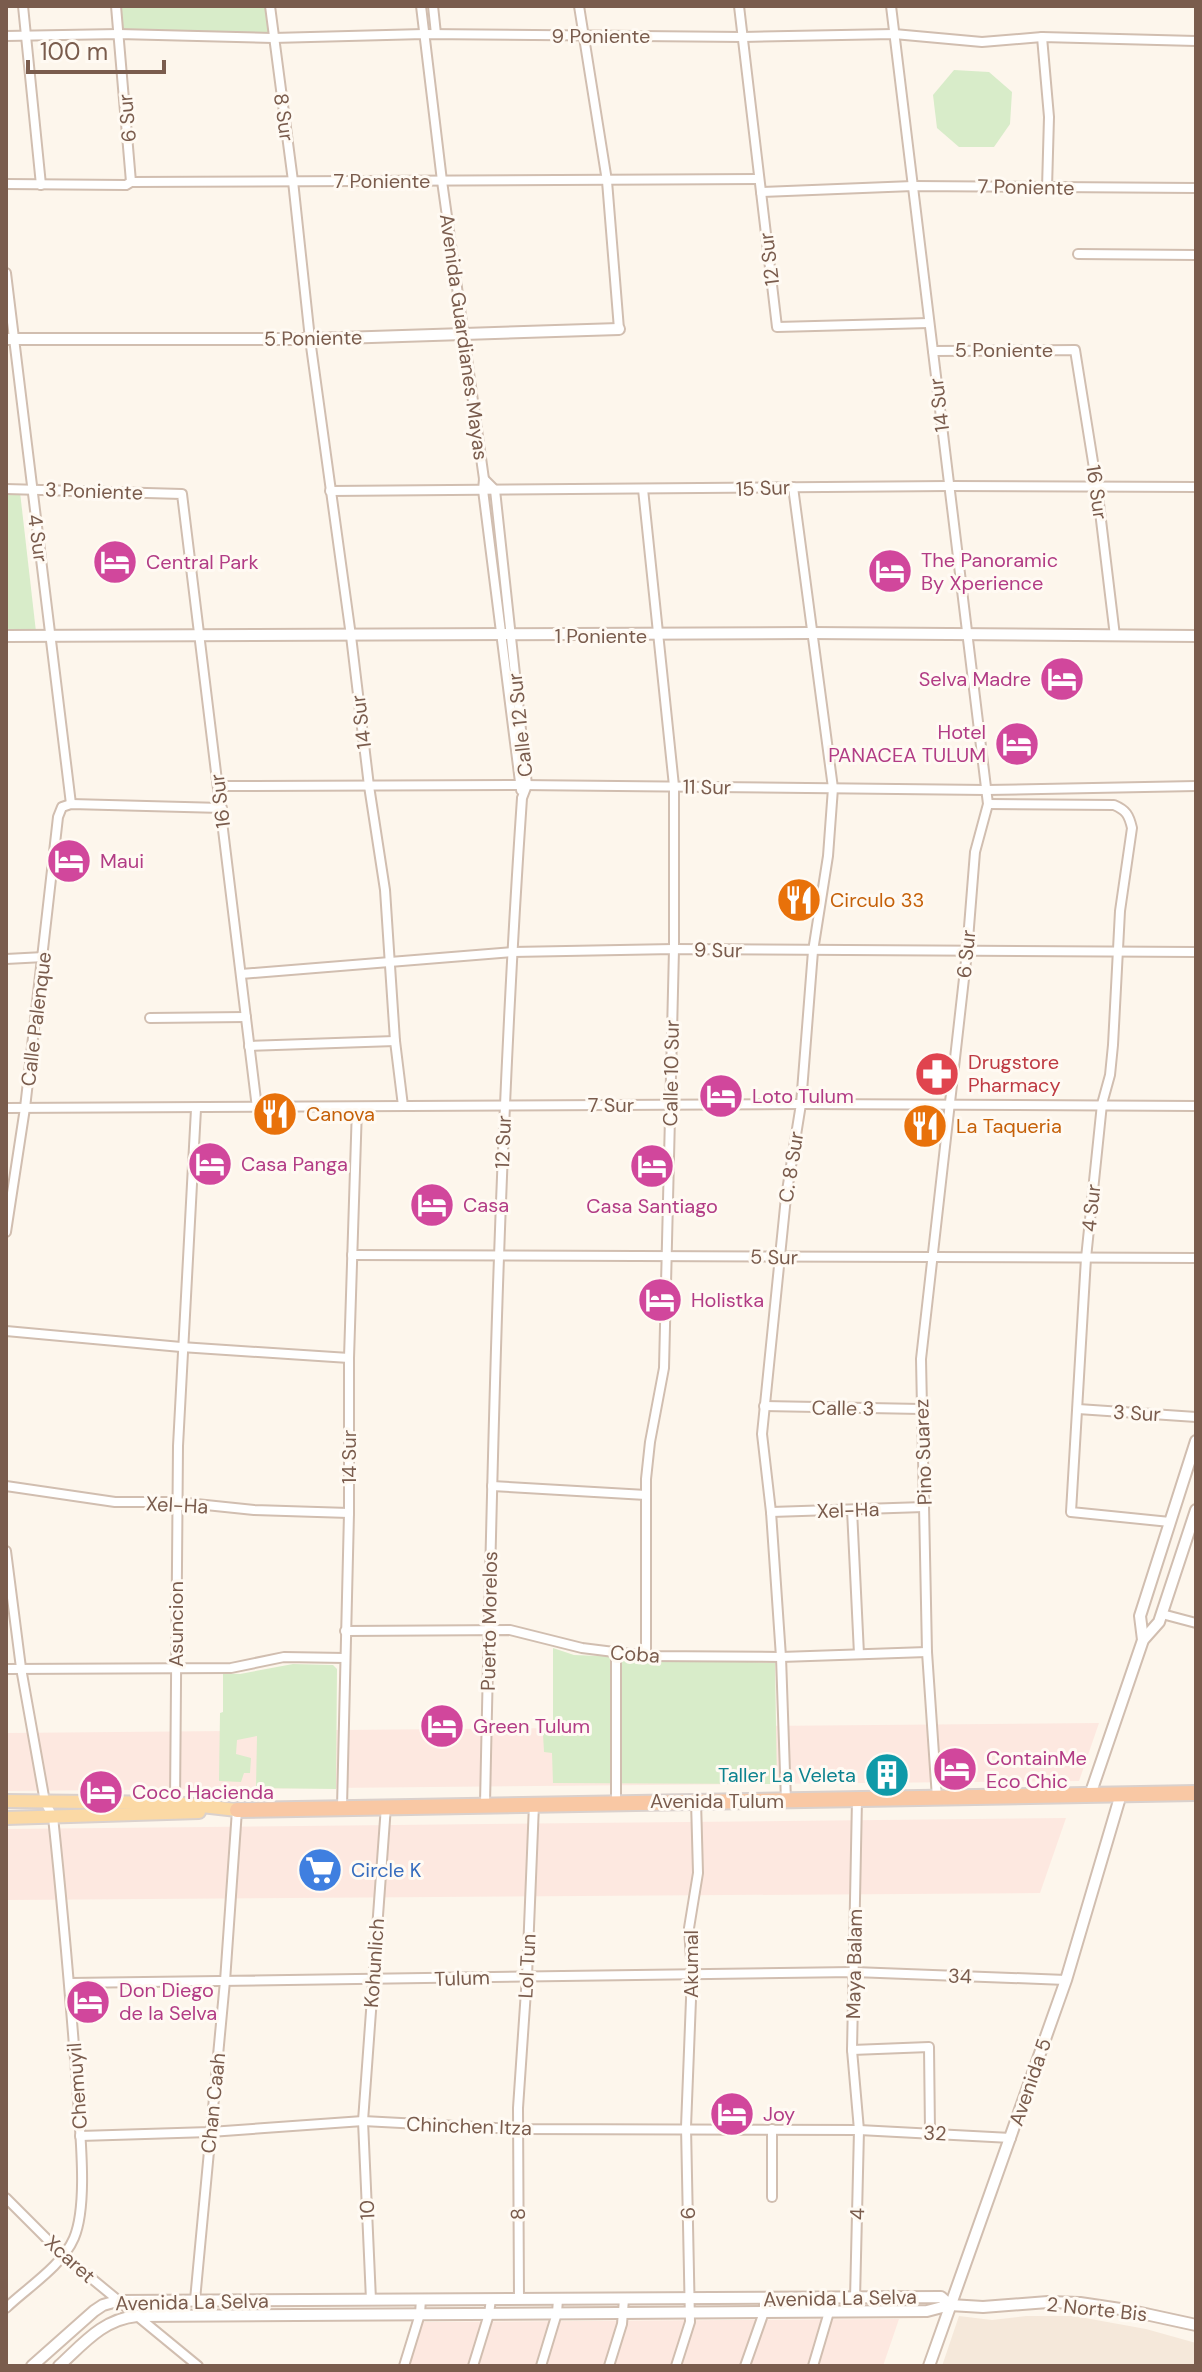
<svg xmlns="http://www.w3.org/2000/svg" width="1202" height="2372" font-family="'DM Sans',sans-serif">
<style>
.residential{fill:#f5e8da}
.commercial{fill:#fde8e0}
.green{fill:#d8ecc9}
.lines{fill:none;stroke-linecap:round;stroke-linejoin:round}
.minor-casing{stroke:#d1beb0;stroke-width:12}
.tertiary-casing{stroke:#d1beb0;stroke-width:14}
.primary-casing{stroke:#dad1cd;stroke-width:16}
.trunk-casing{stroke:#dad1cd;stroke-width:18}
.minor{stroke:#fff;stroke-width:8}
.tertiary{stroke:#fff;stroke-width:10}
.primary{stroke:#fbd9a5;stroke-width:12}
.trunk{stroke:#f9c8a4;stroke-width:14}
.labels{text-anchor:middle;stroke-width:6;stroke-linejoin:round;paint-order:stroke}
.street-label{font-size:20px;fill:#7a5c4d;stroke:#fffaf3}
.hotel-label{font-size:20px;fill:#b23c85;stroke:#fffaf3;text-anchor:start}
.food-label{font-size:20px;fill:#c56008;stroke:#fffaf3;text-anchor:start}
.health-label{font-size:20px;fill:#be3a42;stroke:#fffaf3;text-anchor:start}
.culture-label{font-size:20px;fill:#0d838f;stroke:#fffaf3;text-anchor:end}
.shop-label{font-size:20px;fill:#366cbe;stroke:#fffaf3;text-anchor:start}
</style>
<rect width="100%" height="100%" fill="#fdf6ec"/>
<polygon class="residential" points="959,2316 992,2320 1026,2316 1074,2316 1146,2329 1196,2343 1196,2366 942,2366"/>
<g class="commercial">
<polygon points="1099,1723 1079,1781 6,1791 6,1733"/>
<polygon points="1066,1818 1040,1893 6,1900 6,1829"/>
<polygon points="899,2319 883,2366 407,2366 420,2322"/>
</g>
<g class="green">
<polygon points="119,6 266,6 269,35 121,31"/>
<polygon points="954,70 989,72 1012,92 1010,124 994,147 959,147 937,128 933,95"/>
<polygon points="6,492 20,492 36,632 6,632"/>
<polygon points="553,1648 574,1655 775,1663 777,1784 553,1783 552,1753 544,1752 543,1734 553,1724"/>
<polygon points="293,1664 333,1665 337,1669 336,1789 256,1788 257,1736 237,1740 236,1754 251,1758 250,1773 244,1773 241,1782 219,1781 220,1713 223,1712 223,1673 240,1674"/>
</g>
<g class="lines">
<g class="minor-casing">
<g id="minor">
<polyline points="23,6 41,185"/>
<polyline points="116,6 131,182"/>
<polyline points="270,6 293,181 310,339 351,636 369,786 385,890 395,1041 403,1106"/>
<polyline points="421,6 442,181 484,479 483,490 521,790"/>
<polyline points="433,6 436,34"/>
<polyline points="579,6 607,181 619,329"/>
<polyline points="739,6 777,327 929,323"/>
<polyline points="891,6 988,804 975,852 967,952 921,1359 927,1652 937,1798"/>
<polyline points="6,36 119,34 273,38 424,34 743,37 894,34 982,42 1042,37 1196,41"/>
<polyline points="1042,37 1049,117 1047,188"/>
<polyline points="6,184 126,185 131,182 759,179"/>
<polyline points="761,192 913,186 1196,188"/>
<polyline points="1078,254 1196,255"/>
<polyline points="6,273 71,804"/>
<polyline points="933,351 1075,350 1097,487 1115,636"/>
<path d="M 484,479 L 495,490 L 527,785 L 522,798 C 499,1133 492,1469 485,1804"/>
<polyline points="6,489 182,494 257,1108"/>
<polyline points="643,489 674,786 674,949 664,1368 650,1442 646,1479 646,1656"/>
<polyline points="330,491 949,486 1196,487"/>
<polyline points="219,786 520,785 986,790 1196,786"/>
<path d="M 988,804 L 1114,805 C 1126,810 1129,815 1132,828 L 1120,911 L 1113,1045 L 1110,1075 L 1102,1104 L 1086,1258 L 1071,1512 L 1170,1522"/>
<polyline points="6,959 44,957"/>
<polyline points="241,974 512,952 674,949 1196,952"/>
<polyline points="150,1018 246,1017"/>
<polyline points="249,1046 395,1041"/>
<polyline points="6,1108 801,1104 1196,1106"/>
<polyline points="6,1232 25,1108 58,817 62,807 71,804 222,808"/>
<polyline points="352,1255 1196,1258"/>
<polyline points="6,1331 181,1347 349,1358"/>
<polyline points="764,1406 921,1409"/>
<polyline points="1078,1409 1196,1417"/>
<polyline points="6,1486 115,1502 177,1502 254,1510 349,1513"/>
<polyline points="492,1486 646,1495"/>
<polyline points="852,1510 859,1654"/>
<polyline points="771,1512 924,1507"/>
<path d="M 6,1551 L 21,1668 L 45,1802 L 53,1817 C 63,1911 71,2004 78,2098 C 80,2135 88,2205 74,2238 C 62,2266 28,2287 6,2308"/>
<polyline points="1162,1614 1196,1623"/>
<polyline points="345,1631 510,1630 582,1648 646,1656 781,1657 927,1652"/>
<polyline points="6,1669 231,1668 284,1657 345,1658"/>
<polyline points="786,1801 781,1657 771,1512 762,1434 786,1197 801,1104 813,951 828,856 833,788 793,487"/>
<polyline points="616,1802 616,1654"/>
<polyline points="175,1803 178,1446 196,1109"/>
<polyline points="342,1807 349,1513 349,1358 357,1107"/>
<polyline points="70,1983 854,1972 1066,1980"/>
<polyline points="852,2050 929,2047 930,2132"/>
<polyline points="80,2136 210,2132 363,2121 517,2129 859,2130 1011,2138"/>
<polyline points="772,2197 772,2129"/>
<polyline points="6,2198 63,2255 198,2366"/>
<polyline points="519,2299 518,2108 527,1976 534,1804"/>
<polyline points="855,2299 859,2130 852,2050 857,1799"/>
<polyline points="195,2300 225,1981 237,1810"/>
<polyline points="371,2300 363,2121 386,1806"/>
<polyline points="404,2366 420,2314 421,2299"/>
<polyline points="473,2366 489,2314 491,2299"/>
<polyline points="541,2366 557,2313 558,2299"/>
<polyline points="609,2366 622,2324 624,2299"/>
<polyline points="676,2366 690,2322 686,2127 692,1974 689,1928 698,1873 696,1801"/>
<polyline points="745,2366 764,2312 764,2299"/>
<polyline points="813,2366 829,2312 829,2299"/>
</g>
</g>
<g class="tertiary-casing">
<g id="tertiary">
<polyline points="6,339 310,339 619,329"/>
<polyline points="6,636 811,633 1196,636"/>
<polyline points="1143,1640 1140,1616 1196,1441"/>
<polyline points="1090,1795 1143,1640 1159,1622 1196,1510"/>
<polyline points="32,2366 94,2311 103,2305 117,2301 941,2297 950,2305"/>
<path d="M 59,2366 C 83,2344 103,2319 137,2316 L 927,2311 L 950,2305 L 983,2307 L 1048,2302 L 1080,2303 L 1127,2310 L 1196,2325"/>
<polyline points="929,2366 1066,1980 1121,1794"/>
</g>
</g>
<g class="primary-casing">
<g id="primary">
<polyline points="6,1801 175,1803 237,1810"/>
<polyline points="6,1818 199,1812"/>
</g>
</g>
<g class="trunk-casing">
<polyline id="trunk" points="237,1810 1196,1793"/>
</g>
<use href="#minor" class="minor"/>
<use href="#tertiary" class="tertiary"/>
<use href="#primary" class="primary"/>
<use href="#trunk" class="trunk"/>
</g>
<defs>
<g id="hotel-disc" transform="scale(2.3)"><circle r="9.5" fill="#d1479c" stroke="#fffaf3"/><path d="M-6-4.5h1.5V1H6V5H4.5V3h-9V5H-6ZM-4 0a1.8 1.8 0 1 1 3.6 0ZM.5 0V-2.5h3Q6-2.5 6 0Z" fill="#fff"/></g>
<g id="restaurant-disc" transform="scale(2.3)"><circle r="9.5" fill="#e8710a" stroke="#fffaf3"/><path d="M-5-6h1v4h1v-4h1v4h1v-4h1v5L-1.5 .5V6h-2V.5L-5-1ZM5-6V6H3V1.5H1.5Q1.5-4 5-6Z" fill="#fff"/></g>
<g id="pharmacy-disc" transform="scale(2.3)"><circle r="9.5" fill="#e0444e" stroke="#fffaf3"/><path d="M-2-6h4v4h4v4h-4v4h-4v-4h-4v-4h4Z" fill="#fff"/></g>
<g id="building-disc" transform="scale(2.3)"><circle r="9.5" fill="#0f9aa8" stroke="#fffaf3"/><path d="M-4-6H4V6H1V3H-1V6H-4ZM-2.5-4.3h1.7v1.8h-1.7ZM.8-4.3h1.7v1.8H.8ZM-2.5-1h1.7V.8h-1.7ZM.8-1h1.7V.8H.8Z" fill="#fff"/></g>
<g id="supermarket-disc" transform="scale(2.3)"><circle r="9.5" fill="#3f7fe0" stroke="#fffaf3"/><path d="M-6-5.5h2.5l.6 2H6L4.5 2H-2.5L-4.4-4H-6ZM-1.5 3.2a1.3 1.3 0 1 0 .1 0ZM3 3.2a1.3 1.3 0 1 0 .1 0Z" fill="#fff"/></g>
</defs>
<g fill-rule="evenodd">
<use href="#hotel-disc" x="115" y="562"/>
<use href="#hotel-disc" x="890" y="571"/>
<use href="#hotel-disc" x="1062" y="679"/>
<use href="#hotel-disc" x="1017" y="744"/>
<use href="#hotel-disc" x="69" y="861"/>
<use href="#restaurant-disc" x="799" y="900"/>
<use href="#pharmacy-disc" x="937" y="1074"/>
<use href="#hotel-disc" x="721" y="1096"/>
<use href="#restaurant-disc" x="275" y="1114"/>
<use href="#restaurant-disc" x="925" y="1126"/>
<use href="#hotel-disc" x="210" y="1164"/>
<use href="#hotel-disc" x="652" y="1166"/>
<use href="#hotel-disc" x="432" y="1205"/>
<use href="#hotel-disc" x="660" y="1300"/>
<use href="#hotel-disc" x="442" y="1726"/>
<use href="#hotel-disc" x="955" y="1769"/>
<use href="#building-disc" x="887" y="1775"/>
<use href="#hotel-disc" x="101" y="1792"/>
<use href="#supermarket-disc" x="320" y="1870"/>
<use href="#hotel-disc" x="88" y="2002"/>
<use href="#hotel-disc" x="732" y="2114"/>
</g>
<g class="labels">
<g class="street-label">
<text x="601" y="43">9 Poniente</text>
<text transform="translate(284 117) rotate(82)" y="7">8 Sur</text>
<text transform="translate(127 118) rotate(-95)" y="7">6 Sur</text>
<text x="382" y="188">7 Poniente</text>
<text transform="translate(1026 187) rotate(1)" y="7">7 Poniente</text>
<text transform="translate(769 259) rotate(-97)" y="7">12 Sur</text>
<text transform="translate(464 337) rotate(82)" y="7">Avenida Guardianes Mayas</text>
<text transform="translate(313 338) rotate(-1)" y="7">5 Poniente</text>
<text x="1004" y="357">5 Poniente</text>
<text transform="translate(939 405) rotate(-97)" y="7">14 Sur</text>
<text transform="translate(763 488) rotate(-2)" y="7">15 Sur</text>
<text transform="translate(94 491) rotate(2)" y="7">3 Poniente</text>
<text transform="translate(1097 492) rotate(82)" y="7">16 Sur</text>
<text transform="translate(38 538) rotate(82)" y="7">4 Sur</text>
<text x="601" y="643">1 Poniente</text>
<text transform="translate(361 722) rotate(-97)" y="7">14 Sur</text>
<text transform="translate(520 725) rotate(-96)" y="7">Calle 12 Sur</text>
<text transform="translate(707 787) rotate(1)" y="7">11 Sur</text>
<text transform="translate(220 801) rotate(-97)" y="7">16 Sur</text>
<text transform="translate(718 950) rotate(1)" y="7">9 Sur</text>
<text transform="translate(966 954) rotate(-84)" y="7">6 Sur</text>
<text transform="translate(36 1019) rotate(-83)" y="7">Calle Palenque</text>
<text transform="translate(671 1073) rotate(-89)" y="7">Calle 10 Sur</text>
<text x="611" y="1112">7 Sur</text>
<text transform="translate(503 1142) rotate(-88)" y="7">12 Sur</text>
<text transform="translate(791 1167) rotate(-81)" y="7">C. 8 Sur</text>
<text transform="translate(1091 1208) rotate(-84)" y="7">4 Sur</text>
<text transform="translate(774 1257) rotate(1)" y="7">5 Sur</text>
<text transform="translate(843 1408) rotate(1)" y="7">Calle 3</text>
<text transform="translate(1137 1413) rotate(3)" y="7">3 Sur</text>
<text transform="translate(923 1452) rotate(-92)" y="7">Pino Suarez</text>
<text transform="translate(349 1457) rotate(-90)" y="7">14 Sur</text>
<text transform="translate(177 1505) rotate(3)" y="7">Xel-Ha</text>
<text transform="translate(848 1510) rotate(-2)" y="7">Xel-Ha</text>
<text transform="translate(489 1621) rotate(-89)" y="7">Puerto Morelos</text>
<text transform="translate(176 1624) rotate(-90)" y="7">Asuncion</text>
<text transform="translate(635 1654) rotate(4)" y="7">Coba</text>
<text x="717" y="1808">Avenida Tulum</text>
<text transform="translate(374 1963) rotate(-86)" y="7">Kohunlich</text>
<text transform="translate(691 1964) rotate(-90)" y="7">Akumal</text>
<text transform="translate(854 1964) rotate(-89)" y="7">Maya Balam</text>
<text transform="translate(527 1966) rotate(-87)" y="7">Lol Tun</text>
<text transform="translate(960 1976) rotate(2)" y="7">34</text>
<text transform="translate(462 1978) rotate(-2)" y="7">Tulum</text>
<text transform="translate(1030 2082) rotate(-71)" y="7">Avenida 5</text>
<text transform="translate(77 2086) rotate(-94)" y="7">Chemuyil</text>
<text transform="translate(213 2103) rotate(-84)" y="7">Chan Caah</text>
<text transform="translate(469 2126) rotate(2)" y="7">Chinchen Itza</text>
<text transform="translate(935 2133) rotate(3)" y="7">32</text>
<text transform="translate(367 2210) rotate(-93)" y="7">10</text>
<text transform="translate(688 2213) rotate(-91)" y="7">6</text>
<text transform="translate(518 2214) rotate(-91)" y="7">8</text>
<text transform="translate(857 2214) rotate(-89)" y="7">4</text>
<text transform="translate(70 2259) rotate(42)" y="7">Xcaret</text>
<text transform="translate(840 2298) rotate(-1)" y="7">Avenida La Selva</text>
<text transform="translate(192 2302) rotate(-1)" y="7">Avenida La Selva</text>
<text transform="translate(1097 2309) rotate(6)" y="7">2 Norte Bis</text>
</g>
<g class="hotel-label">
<text x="921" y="567">The Panoramic<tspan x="921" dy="23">By Xperience</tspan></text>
<text x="146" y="569">Central Park</text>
<text x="1031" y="686" text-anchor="end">Selva Madre</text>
<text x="986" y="739" text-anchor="end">Hotel<tspan x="986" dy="23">PANACEA TULUM</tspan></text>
<text x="100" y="868">Maui</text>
<text x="752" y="1103">Loto Tulum</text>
<text x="241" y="1171">Casa Panga</text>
<text x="463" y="1212">Casa</text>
<text x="652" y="1213" text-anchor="middle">Casa Santiago</text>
<text x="691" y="1307">Holistka</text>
<text x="473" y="1733">Green Tulum</text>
<text x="986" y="1765">ContainMe<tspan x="986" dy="23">Eco Chic</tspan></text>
<text x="132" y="1799">Coco Hacienda</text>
<text x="119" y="1997">Don Diego<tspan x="119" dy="23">de la Selva</tspan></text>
<text x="763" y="2121">Joy</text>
</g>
<g class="food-label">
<text x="830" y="907">Circulo 33</text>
<text x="306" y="1121">Canova</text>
<text x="956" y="1133">La Taqueria</text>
</g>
<g class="health-label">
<text x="968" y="1069">Drugstore<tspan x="968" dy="23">Pharmacy</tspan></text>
</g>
<g class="culture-label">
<text x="856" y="1782">Taller La Veleta</text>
</g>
<g class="shop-label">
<text x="351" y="1877">Circle K</text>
</g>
</g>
<rect width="1202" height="2372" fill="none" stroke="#7a5c4d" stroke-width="16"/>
<path d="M28 60v12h136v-12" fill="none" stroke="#7a5c4d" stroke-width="4"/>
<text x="40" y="60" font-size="24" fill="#7a5c4d" stroke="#fffaf3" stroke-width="6" paint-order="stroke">100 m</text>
</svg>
